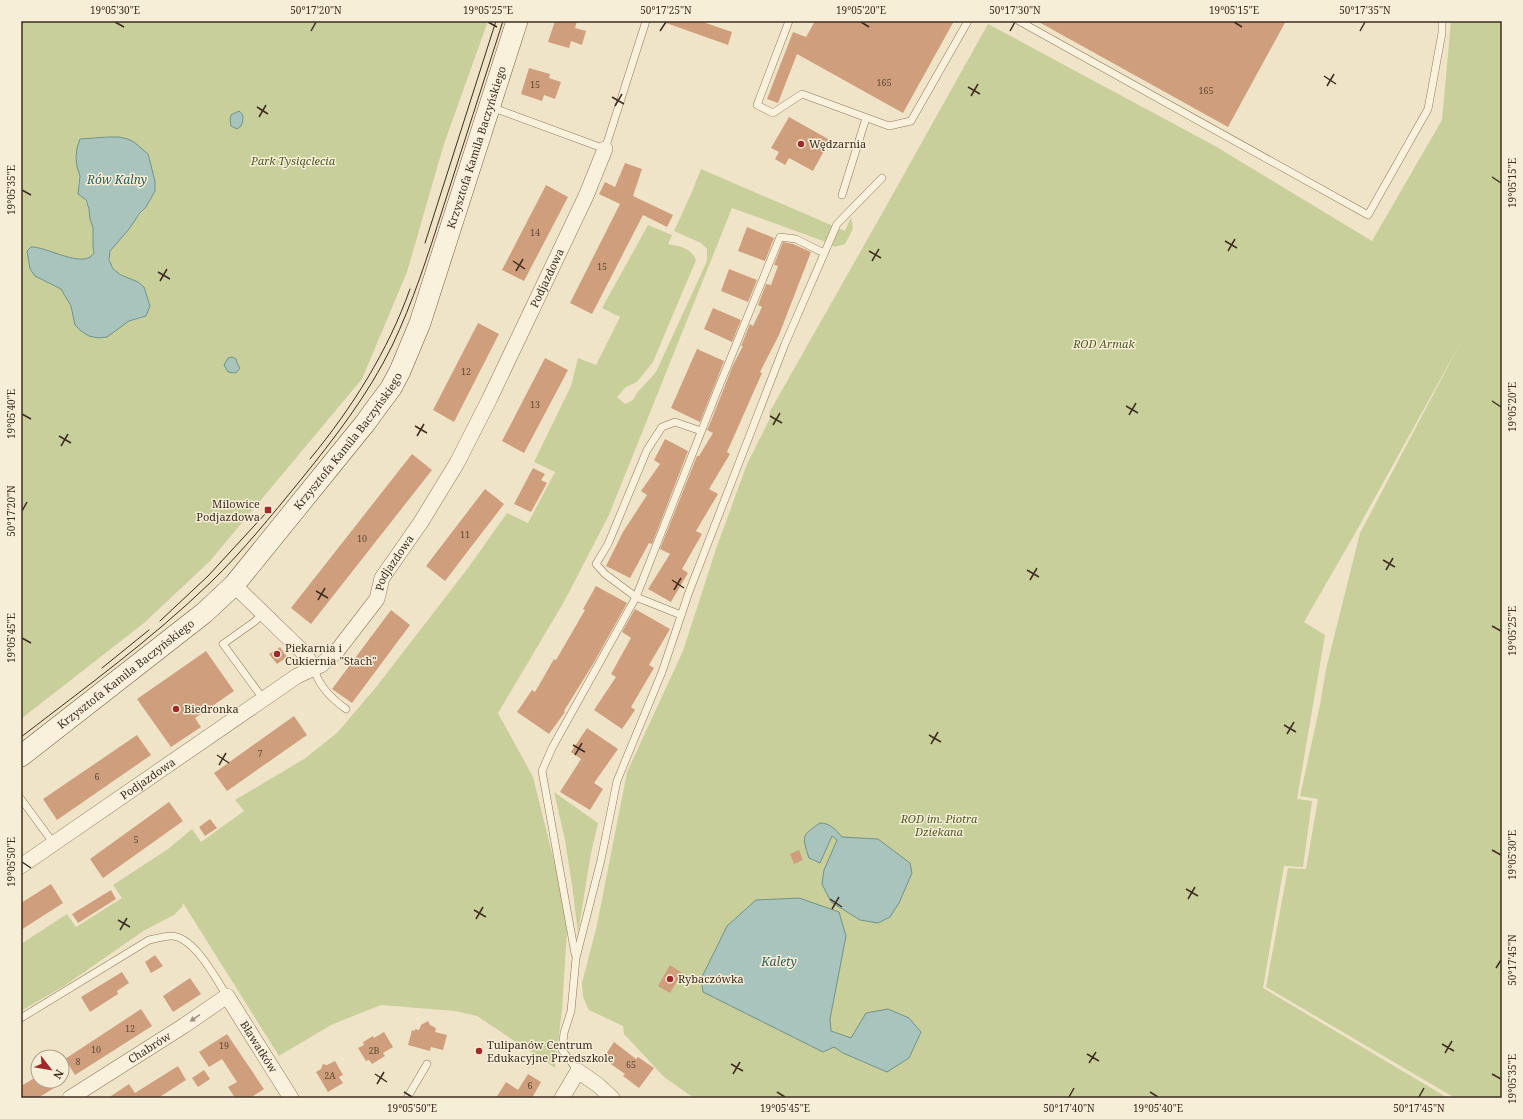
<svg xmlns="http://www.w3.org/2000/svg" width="1523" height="1119" font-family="'Noto Serif',serif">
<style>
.green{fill:#c9cf9b;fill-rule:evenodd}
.water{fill:#a9c4bc;stroke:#6f938a}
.building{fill:#cf9f7d}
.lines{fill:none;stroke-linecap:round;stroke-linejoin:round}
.lane-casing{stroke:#8d765c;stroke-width:8}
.street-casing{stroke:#8d765c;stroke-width:16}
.secondary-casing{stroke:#6f573f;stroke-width:22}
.lane{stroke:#faf1dc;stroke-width:7}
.street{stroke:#faf1dc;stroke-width:15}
.secondary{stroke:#faf1dc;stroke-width:21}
.tram{stroke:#3d2e20;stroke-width:1}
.oneway{fill:#9c907e}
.ticks{fill:none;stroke:#3d2e20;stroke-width:1.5}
.poi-dot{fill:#9e2a2b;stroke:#f7eed8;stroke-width:1.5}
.labels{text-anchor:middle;stroke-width:3;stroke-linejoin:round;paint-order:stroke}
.number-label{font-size:9px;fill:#624a37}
.poi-label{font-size:11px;fill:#3d2e20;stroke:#f7eed8;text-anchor:start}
.street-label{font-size:11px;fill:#3d2e20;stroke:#f7eed8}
.park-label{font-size:11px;font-style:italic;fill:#4d5a26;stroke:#f7eed8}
.water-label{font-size:12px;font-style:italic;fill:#2f5d5a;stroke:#f7eed8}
.neatline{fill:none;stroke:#3d2e20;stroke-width:1.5}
.ticks-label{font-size:10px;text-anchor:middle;fill:#3d2e20}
</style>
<rect width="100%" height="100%" fill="#f0e4c8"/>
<g class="green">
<path d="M 21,21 L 488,21 L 444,144 L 407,272 L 362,379 L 210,561 L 144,623 L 21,719 ZM 108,137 L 119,137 L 134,142 L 148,154 L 152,171 L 146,207 L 110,251 C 105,285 144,270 147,297 C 147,303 144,312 142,318 L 129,321 L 122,326 L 71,306 L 37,247 C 46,250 75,261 84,260 C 88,259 92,256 94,253 L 93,247 L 93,228 L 90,219 L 89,209 L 78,186 L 80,176 L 77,167 L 89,138 Z"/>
<polygon points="1451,21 1502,21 1502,1098 1455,1098 1266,987 1288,868 1306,869 1318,799 1300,796 1320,705 1326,669 1360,533 1462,340 1357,530 1304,622 1325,635 1297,799 1312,801 1303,867 1284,866 1263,988 1448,1098 694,1098 664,1077 624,1034 623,1026 589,1010 583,997 582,983 597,925 627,772 683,651 716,549 747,464 770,418 769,413 884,210 988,24 1215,146 1372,241 1442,120"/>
<path d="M 701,169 L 845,231 L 851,217 L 853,229 L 845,244 L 835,247 L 826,242 L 732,208 L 609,515 L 565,600 L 498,713 L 533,777 L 555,865 L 567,930 L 562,1010 L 555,1068 L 477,1016 L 455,1011 L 381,1005 L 331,1025 L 279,1056 L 183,903 L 182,907 L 174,915 L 145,930 L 64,986 L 21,1011 L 21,944 L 67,914 L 76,927 L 122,898 L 113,885 L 168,849 L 192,829 L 201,842 L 244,811 L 235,800 L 304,759 L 337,733 L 377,686 L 468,568 L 507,513 L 528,523 L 555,472 L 534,462 L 571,386 L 578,358 L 596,365 L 620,317 L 602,308 L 648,225 L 672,235 L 668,244 C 680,246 691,248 696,260 L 653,362 L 637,382 L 626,387 L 617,397 L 625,404 L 633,400 L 637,393 L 656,372 L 707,261 L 707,249 L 701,243 L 674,231 L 691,194 Z"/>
<polygon points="554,792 598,823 591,853 578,933 572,885 565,840"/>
</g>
<g class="water">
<path d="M 239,111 C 245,115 243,121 241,126 L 237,129 L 231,126 L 230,120 L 231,115 Z"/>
<path d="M 108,137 L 119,137 L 128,139 L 134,142 L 148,154 L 155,181 L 155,191 L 146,207 L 140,213 L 129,229 L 110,251 L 109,260 L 113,269 L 121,275 L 138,282 L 144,287 L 150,306 L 146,316 L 129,321 L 107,337 L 98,338 L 89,336 L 81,331 L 75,325 L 71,306 L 61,289 L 35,276 L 30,269 L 27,251 L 31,247 C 46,246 84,270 94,253 L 93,247 L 93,228 L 90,219 L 89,209 L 86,200 L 78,194 L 80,176 L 77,167 L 76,157 L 77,148 L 80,139 Z"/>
<polygon points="232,357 236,359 237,363 240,368 236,373 228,372 224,365 228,358"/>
<path d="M 820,823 C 830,823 836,830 842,837 L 878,839 L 910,863 L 912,873 L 899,903 L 890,917 L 878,923 L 860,920 L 831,902 L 822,884 L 824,870 L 837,840 L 832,836 L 820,863 L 809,858 C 802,836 801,836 820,823 Z"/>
<polygon points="799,898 839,912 846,936 830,1019 831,1031 851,1038 866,1013 888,1009 909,1018 921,1032 909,1058 887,1072 843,1053 834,1047 823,1052 703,992 701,979 727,926 756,900"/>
</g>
<g class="building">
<polygon points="555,21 577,21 575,28 586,31 582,45 571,41 569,48 548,42"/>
<polygon points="666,21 700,21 732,32 728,45 666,23"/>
<polygon points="815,21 954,21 903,113 797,54 778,103 767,99 793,32 806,37"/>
<polygon points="1037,21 1286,21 1228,127"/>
<polygon points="529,68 550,74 549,78 561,82 555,99 544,95 542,101 521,94"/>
<polygon points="789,117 830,140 813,171 789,158 785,165 775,159 779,152 771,148"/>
<polygon points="625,163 642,169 633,196 673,215 667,227 643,215 592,314 570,303 620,204 599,194 605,182 615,187"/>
<polygon points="546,185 568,197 524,281 502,270"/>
<polygon points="747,227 774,238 765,261 738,251"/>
<polygon points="783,242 793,244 811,252 779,335 760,372 762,373 727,452 730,454 709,489 718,494 696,531 702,534 682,569 688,573 671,602 648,589 670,554 660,549 697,456 699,456 713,433 707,430 709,426 733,365 743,346 741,346 750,324 753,326 762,307 758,305 766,284 771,285 778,266 774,265"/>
<polygon points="729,269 757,280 748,302 721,291"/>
<polygon points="713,308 741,320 732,342 704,329"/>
<polygon points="478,323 499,334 454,422 433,410"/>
<polygon points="697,349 724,361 700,422 671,408"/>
<polygon points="545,358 568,370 524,453 502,441"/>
<polygon points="665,439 688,451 652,544 649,543 630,578 606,566 623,532 647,495 641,491 660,464 654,460"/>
<polygon points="412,454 432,470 311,624 291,608"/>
<polygon points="533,468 545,474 541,480 547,483 531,512 514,504"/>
<polygon points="485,489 504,504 445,581 426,566"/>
<polygon points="596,586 627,603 593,664 564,711 565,712 549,734 517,712 532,690 535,692 554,659 556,660 585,610 583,609"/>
<polygon points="635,609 670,629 649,665 654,668 631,707 635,710 622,729 594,710 616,677 611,674 631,638 622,632"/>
<polygon points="391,610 410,625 352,703 332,689"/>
<polygon points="280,647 287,657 277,664 269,654"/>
<polygon points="206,651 234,691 195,718 201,727 171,747 137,699"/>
<polygon points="294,716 307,735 227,791 214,773"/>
<polygon points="587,728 618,749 594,783 603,789 590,810 560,792 581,759 571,752"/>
<polygon points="137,735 151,755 57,820 43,799"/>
<polygon points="169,802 183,821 103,878 90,859"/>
<polygon points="210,819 217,828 205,836 199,827"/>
<polygon points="799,850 803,860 794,864 790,854"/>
<polygon points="51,884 63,903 21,930 21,903"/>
<polygon points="111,890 116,899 78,923 72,914"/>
<polygon points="155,955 163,966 151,973 145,962"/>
<polygon points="670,965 682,973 670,993 658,986"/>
<polygon points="122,972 129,983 117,991 118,994 90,1012 81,997"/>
<polygon points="190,978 201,994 173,1012 163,996"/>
<polygon points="141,1009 152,1026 75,1075 65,1059"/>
<polygon points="428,1021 430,1025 436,1028 435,1032 447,1035 443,1050 431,1047 430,1051 408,1045 412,1030 415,1031 415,1029 419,1030 421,1025"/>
<polygon points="384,1032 393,1047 383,1053 385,1056 372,1064 369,1060 366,1061 358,1048 364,1045 363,1042 373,1036 374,1038"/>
<polygon points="227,1034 264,1089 250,1098 235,1098 228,1087 237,1082 222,1059 209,1067 199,1052"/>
<polygon points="614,1042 636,1059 638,1057 654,1068 639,1088 623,1076 625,1074 608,1062 611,1058 606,1054"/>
<polygon points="335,1061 343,1075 339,1077 343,1083 328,1092 316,1072 321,1069 323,1064 327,1065"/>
<polygon points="178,1066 186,1080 158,1098 108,1098 129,1084 135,1093"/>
<polygon points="204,1070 210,1079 198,1087 192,1078"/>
<polygon points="528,1074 541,1082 532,1098 496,1098 506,1082 518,1090"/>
<polygon points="38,1076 38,1081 49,1081 54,1088 38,1098 21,1098 21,1086"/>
</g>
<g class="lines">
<g class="lane-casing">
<g id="lane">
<polyline points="789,21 757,105 773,113 802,94 889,126 911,121 968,21"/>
<polyline points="1019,21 1368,215 1428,109 1442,33 1442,21"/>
<polyline points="491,107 605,149 646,21"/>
<polyline points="842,195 866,118"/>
<polyline points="264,613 254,622 223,644 264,700"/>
<polyline points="681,615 636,597 605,574 596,564 608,544 647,450 662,427 675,422 701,431"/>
<path d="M 314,668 C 318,686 332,699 346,709"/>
<polyline points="21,799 54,844"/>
<polyline points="575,954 542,771 552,748 636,597 718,389 780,237 796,239 824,253"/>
<path d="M 21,1018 L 149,940 C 156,939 164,936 171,936 C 194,936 216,979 227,996"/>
<polyline points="578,1071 562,1050 564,1033 571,1011 576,958 601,860 617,781 662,672 689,592 785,344 837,224 882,178"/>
<polyline points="407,1098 427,1064"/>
</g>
</g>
<g class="street-casing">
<g id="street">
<polyline points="234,585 304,653 314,668"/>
<path id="s1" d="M 21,866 L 297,676 L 321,665 L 337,651 L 377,599 L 382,578 L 421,522 L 457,463 L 490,398 L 586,196 L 605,149"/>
<path id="s2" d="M 70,1098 L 185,1025 L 227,996 L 291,1098"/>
<polyline points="562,1098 578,1071 598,1085 612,1098"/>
</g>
</g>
<g class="secondary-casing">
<g id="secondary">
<path id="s3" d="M 21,756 L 204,613 L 234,585 L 366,422 L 379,404 L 391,388 L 400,371 L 420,323 L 517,21"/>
</g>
</g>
<use href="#lane" class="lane"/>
<use href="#street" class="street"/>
<use href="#secondary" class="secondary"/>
<g class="tram">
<polyline points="425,243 496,21"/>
<path d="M 310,459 C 352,408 388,351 410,289"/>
<polyline points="160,621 208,576 266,513"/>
<polyline points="102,668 149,630"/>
<path d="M 21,737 C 86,687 152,639 211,582 C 243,551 271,516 299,482 C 334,439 368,395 392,346 C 413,302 428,255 443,208 C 463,146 483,83 503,21"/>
</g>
</g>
<defs><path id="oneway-solid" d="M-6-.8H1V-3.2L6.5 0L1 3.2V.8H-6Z"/></defs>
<use class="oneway" href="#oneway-solid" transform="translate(195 1018) rotate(146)"/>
<path class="ticks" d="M 115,22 L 124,27M 488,22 L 497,27M 861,22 L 869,27M 1234,22 L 1242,27M 311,31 L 316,22M 660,31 L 666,22M 1010,31 L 1015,22M 1360,31 L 1365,22M 1324,76 L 1336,84M 1327,86 L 1334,74M 968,87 L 980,94M 971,96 L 978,84M 612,97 L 624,104M 615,106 L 622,94M 257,107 L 268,114M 259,117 L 266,105M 1492,177 L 1501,183M 22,190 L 31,195M 1225,241 L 1237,248M 869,251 L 881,258M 1228,251 L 1235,239M 513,261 L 525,269M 872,261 L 879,249M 516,271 L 523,259M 158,272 L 170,279M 160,281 L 167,269M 1492,401 L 1501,407M 1126,406 L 1138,413M 22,414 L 31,419M 1129,415 L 1136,403M 770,416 L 782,423M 773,425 L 780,413M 415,426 L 427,433M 59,436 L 71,443M 417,436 L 424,424M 61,446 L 68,434M 22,511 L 27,502M 1383,560 L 1395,567M 1027,570 L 1039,577M 1386,570 L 1393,558M 672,580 L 684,588M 1030,580 L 1037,568M 674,590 L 681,578M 316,591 L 328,598M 318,600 L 325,588M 1492,626 L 1501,631M 22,638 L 31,643M 1284,725 L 1296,732M 1287,734 L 1294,722M 929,735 L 941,742M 931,744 L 938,732M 573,745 L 585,752M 217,755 L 229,763M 575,755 L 582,743M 219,765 L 226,753M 1492,850 L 1501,855M 22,862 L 31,868M 1186,889 L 1198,896M 830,899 L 842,907M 1188,899 L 1195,887M 832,909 L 839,897M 474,910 L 486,917M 476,919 L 483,907M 118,920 L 130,927M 120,930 L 127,918M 1496,968 L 1501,960M 1442,1044 L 1454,1051M 1445,1053 L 1452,1041M 1087,1054 L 1099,1061M 1089,1063 L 1096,1052M 731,1064 L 743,1071M 375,1074 L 387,1082M 733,1074 L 740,1062M 1492,1074 L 1501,1079M 377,1084 L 384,1072M 404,1092 L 412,1097M 777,1092 L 785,1097M 1150,1092 L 1158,1097M 1069,1097 L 1074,1088M 1419,1097 L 1424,1088"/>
<g class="poi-dot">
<circle cx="801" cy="144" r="4"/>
<rect x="264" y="506" width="8" height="8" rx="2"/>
<circle cx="277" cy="654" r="4"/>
<circle cx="176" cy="709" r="4"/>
<circle cx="670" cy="979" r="4"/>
<circle cx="479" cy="1051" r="4"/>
</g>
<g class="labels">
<g class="number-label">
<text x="884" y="86">165</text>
<text x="535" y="88">15</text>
<text x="1206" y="94">165</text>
<text x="535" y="236">14</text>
<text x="602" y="270">15</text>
<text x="466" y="375">12</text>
<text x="535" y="408">13</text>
<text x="465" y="538">11</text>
<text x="362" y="542">10</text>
<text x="260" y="757">7</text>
<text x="97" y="780">6</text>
<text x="136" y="843">5</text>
<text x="130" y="1032">12</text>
<text x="224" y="1049">19</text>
<text x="96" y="1053">10</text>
<text x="374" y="1054">2B</text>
<text x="78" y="1065">8</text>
<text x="631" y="1068">65</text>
<text x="330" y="1079">2A</text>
<text x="530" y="1089">6</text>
</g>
<g class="poi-label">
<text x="809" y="148">Wędzarnia</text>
<text x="260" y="508" text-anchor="end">Milowice<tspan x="260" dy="13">Podjazdowa</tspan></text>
<text x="285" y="652">Piekarnia i<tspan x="285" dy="13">Cukiernia "Stach"</tspan></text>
<text x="184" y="713">Biedronka</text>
<text x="678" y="983">Rybaczówka</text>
<text x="487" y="1049">Tulipanów Centrum<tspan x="487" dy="13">Edukacyjne Przedszkole</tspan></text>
</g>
<g class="street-label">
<text dy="4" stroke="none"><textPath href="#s3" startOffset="781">Krzysztofa Kamila Baczyńskiego</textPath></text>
<text dy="4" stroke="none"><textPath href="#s1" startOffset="813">Podjazdowa</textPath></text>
<text dy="4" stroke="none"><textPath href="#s3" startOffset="457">Krzysztofa Kamila Baczyńskiego</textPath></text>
<text dy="4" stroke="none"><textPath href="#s1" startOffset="489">Podjazdowa</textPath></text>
<text dy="4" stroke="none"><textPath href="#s3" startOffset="133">Krzysztofa Kamila Baczyńskiego</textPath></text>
<text dy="4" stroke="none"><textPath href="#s1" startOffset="154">Podjazdowa</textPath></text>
<text dy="4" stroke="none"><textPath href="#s2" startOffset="247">Bławatków</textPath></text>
<text dy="4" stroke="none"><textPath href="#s2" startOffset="94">Chabrów</textPath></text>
</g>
<g class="park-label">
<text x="293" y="165">Park Tysiąclecia</text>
<text x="1104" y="348">ROD Armak</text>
<text x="939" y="823">ROD im. Piotra<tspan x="939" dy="13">Dziekana</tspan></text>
</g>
<g class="water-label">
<text x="117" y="184">Rów Kalny</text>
<text x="779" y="966">Kalety</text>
</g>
</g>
<rect width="1523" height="1119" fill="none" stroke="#f7eed8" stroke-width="44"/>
<g transform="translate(50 1069) rotate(121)"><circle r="19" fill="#f7eed8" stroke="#ada18e"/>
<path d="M0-3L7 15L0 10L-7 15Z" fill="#9e2a2b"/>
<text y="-6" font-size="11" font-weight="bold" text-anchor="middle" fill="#3d2e20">N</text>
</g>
<rect x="22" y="22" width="1479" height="1075" class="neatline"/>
<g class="ticks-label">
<text x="115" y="14">19°05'30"E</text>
<text x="316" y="14">50°17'20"N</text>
<text x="488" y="14">19°05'25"E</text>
<text x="666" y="14">50°17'25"N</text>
<text x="861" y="14">19°05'20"E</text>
<text x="1015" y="14">50°17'30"N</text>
<text x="1234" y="14">19°05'15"E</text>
<text x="1365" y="14">50°17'35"N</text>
<text transform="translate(1512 183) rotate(-90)" y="4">19°05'15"E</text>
<text transform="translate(11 190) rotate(-90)" y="4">19°05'35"E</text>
<text transform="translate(1512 407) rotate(-90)" y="4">19°05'20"E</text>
<text transform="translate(11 414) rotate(-90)" y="4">19°05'40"E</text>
<text transform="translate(11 511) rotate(-90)" y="4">50°17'20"N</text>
<text transform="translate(1512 631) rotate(-90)" y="4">19°05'25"E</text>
<text transform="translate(11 638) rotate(-90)" y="4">19°05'45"E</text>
<text transform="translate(1512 855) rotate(-90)" y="4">19°05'30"E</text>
<text transform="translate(11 862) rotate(-90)" y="4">19°05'50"E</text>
<text transform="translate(1512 960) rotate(-90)" y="4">50°17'45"N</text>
<text transform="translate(1512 1079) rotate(-90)" y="4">19°05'35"E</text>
<text x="412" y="1112">19°05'50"E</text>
<text x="785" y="1112">19°05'45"E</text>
<text x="1069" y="1112">50°17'40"N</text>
<text x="1158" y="1112">19°05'40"E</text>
<text x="1419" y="1112">50°17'45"N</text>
</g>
</svg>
